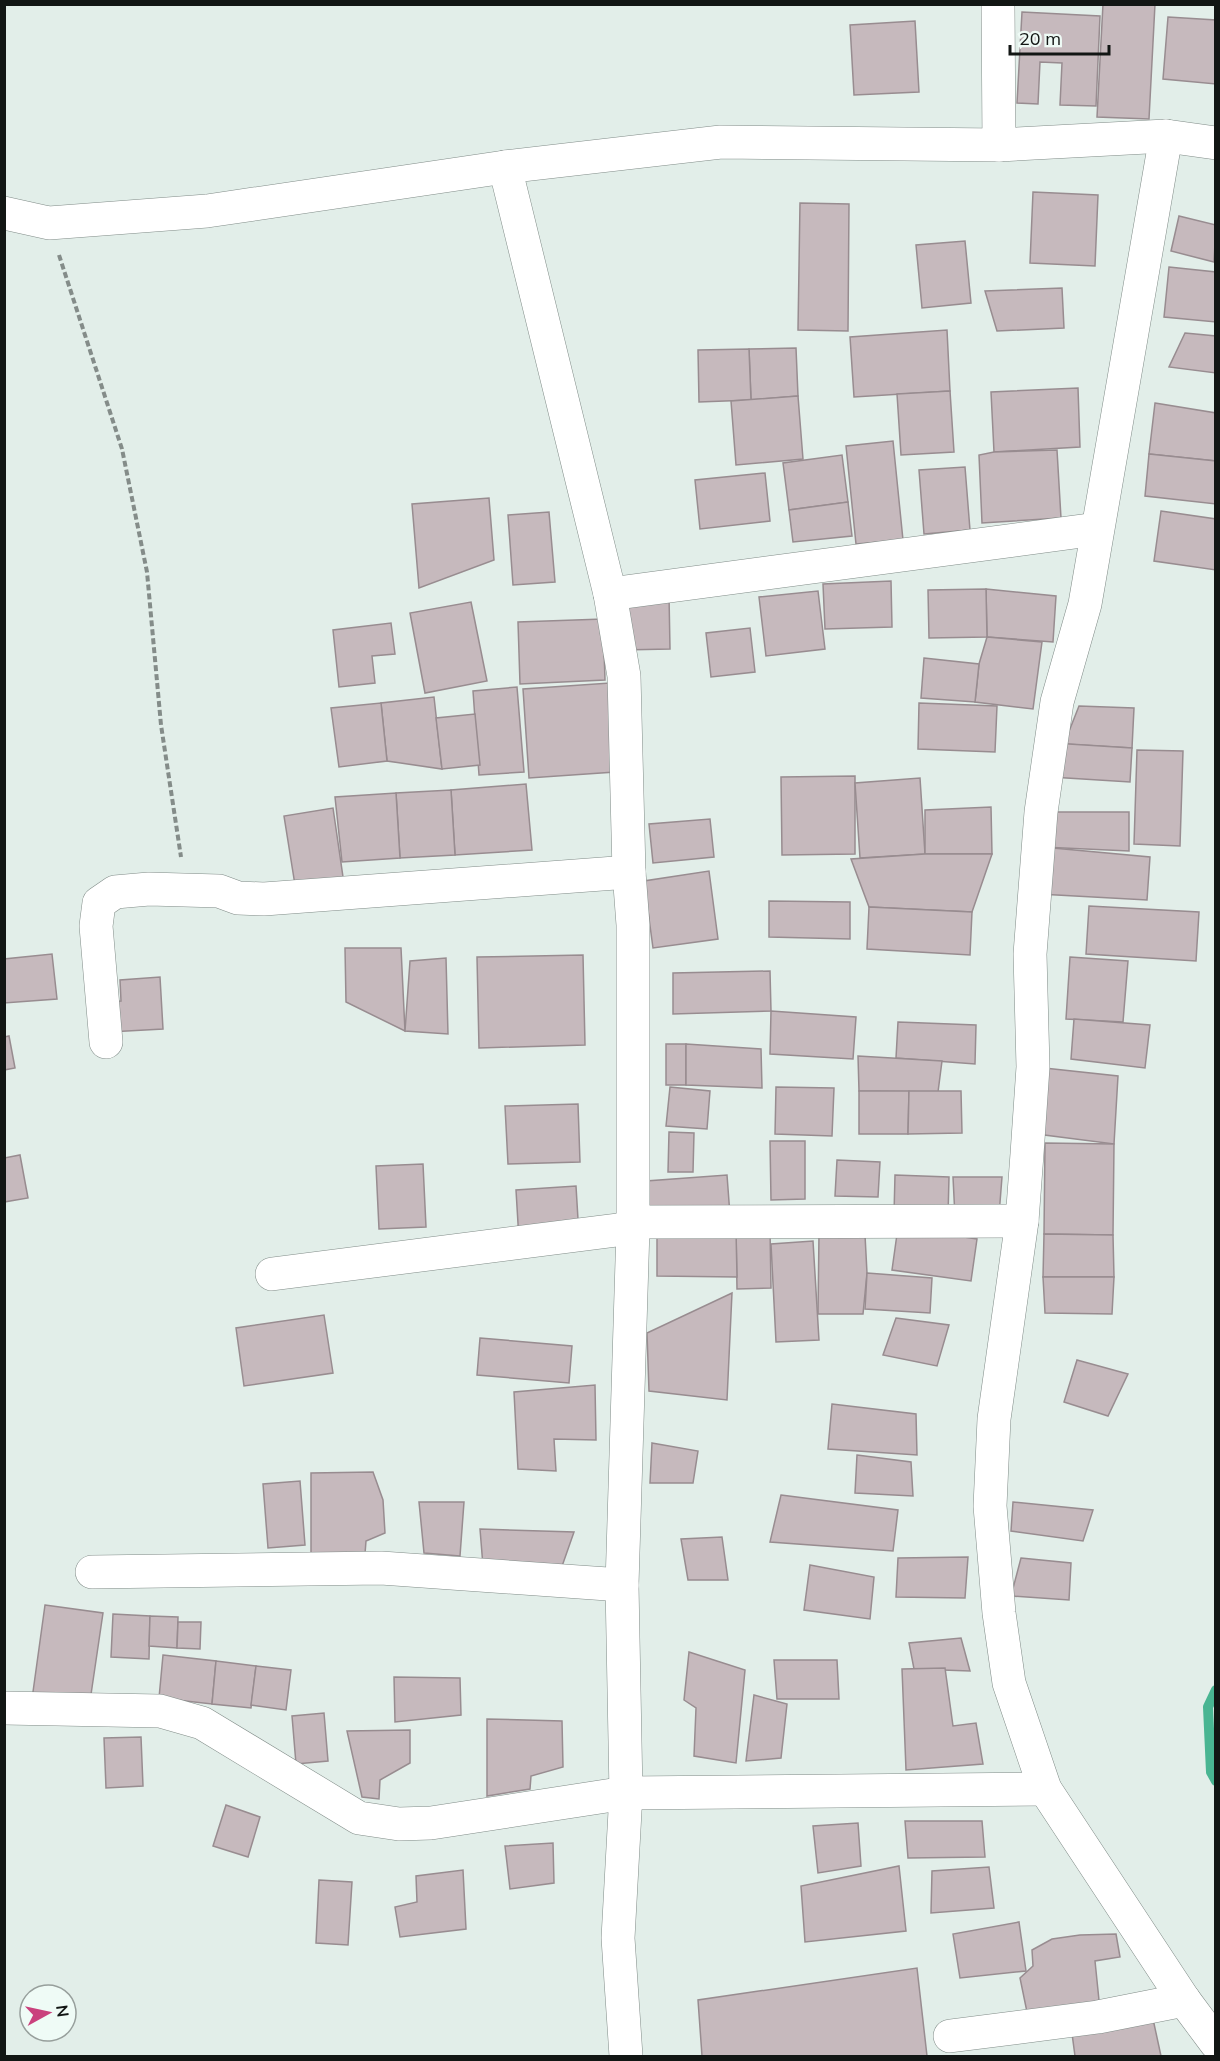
<svg xmlns="http://www.w3.org/2000/svg" width="1220" height="2061" font-family="Mulish,sans-serif">
<style>
.lines{fill:none;stroke-linecap:round;stroke-linejoin:round}
.stream{stroke:#49b592;stroke-width:10}
.building{fill:#c6b9bd;stroke:#988c90;stroke-width:1.5}
.minor-casing{stroke:#818c88;stroke-width:34}
.path{stroke:#848c89;stroke-width:4;stroke-dasharray:6 3;stroke-linecap:butt}
.minor{stroke:#fff;stroke-width:33}
</style>
<rect width="100%" height="100%" fill="#e2eee9"/>
<g class="lines">
<polyline class="stream" points="1216,1690 1208,1707 1211,1772 1216,1781"/>
</g>
<g class="building">
<polygon points="1103,4 1155,4 1149,119 1097,117"/>
<polygon points="1022,12 1100,16 1096,106 1060,105 1062,63 1040,62 1038,104 1017,103"/>
<polygon points="1168,17 1216,20 1216,84 1163,79"/>
<polygon points="915,21 919,92 854,95 850,25"/>
<polygon points="1033,192 1098,195 1095,266 1030,263"/>
<polygon points="800,203 849,204 848,331 798,330"/>
<polygon points="1179,216 1216,225 1214,262 1171,251"/>
<polygon points="965,241 971,303 922,308 916,245"/>
<polygon points="1169,267 1216,272 1216,322 1164,317"/>
<polygon points="1062,288 1064,328 997,331 985,291"/>
<polygon points="947,330 950,391 854,397 850,337"/>
<polygon points="1185,333 1216,336 1216,373 1169,367"/>
<polygon points="796,348 798,396 751,400 749,349"/>
<polygon points="749,349 751,400 699,402 698,350"/>
<polygon points="1078,388 1080,447 994,452 991,392"/>
<polygon points="950,391 954,452 901,455 897,394"/>
<polygon points="798,396 803,459 736,465 731,401"/>
<polygon points="1155,403 1216,413 1216,461 1149,454"/>
<polygon points="893,441 903,540 856,544 846,446"/>
<polygon points="1057,450 1061,518 982,523 979,455 994,452"/>
<polygon points="1149,454 1216,461 1216,504 1145,496"/>
<polygon points="842,455 848,502 789,510 783,463"/>
<polygon points="965,467 970,530 924,534 919,470"/>
<polygon points="765,473 770,521 700,529 695,480"/>
<polygon points="489,498 494,560 419,588 412,504"/>
<polygon points="848,502 852,536 793,542 789,510"/>
<polygon points="1161,511 1216,519 1216,570 1154,561"/>
<polygon points="549,512 555,582 513,585 508,515"/>
<polygon points="891,581 892,627 825,629 823,584"/>
<polygon points="986,589 1056,596 1053,642 987,637"/>
<polygon points="986,589 987,637 929,638 928,590"/>
<polygon points="818,591 825,649 766,656 759,597"/>
<polygon points="669,595 670,649 622,650 620,596"/>
<polygon points="471,602 487,681 425,693 410,613"/>
<polygon points="603,619 605,680 520,684 518,622"/>
<polygon points="391,623 395,654 372,656 375,683 339,687 333,630"/>
<polygon points="750,628 755,672 711,677 706,633"/>
<polygon points="987,637 1042,642 1033,709 975,702 979,664"/>
<polygon points="924,658 979,664 975,702 921,698"/>
<polygon points="610,683 615,772 529,778 523,689"/>
<polygon points="517,687 524,772 479,775 473,691"/>
<polygon points="434,697 442,769 387,761 381,703"/>
<polygon points="381,703 387,761 339,767 331,708"/>
<polygon points="919,703 997,706 995,752 918,749"/>
<polygon points="1079,706 1134,708 1132,748 1064,744"/>
<polygon points="475,714 480,765 442,769 436,718"/>
<polygon points="1053,743 1132,748 1130,782 1051,777"/>
<polygon points="1137,750 1183,751 1180,846 1134,844"/>
<polygon points="855,776 855,854 782,855 781,777"/>
<polygon points="920,778 925,854 860,858 855,783"/>
<polygon points="526,784 532,850 455,855 451,790"/>
<polygon points="451,790 455,855 400,858 396,793"/>
<polygon points="396,793 400,858 342,862 335,797"/>
<polygon points="991,807 992,854 925,854 925,810"/>
<polygon points="333,808 343,877 295,885 284,816"/>
<polygon points="1043,812 1129,812 1129,851 1042,847"/>
<polygon points="710,819 714,857 653,863 649,824"/>
<polygon points="1042,847 1150,857 1147,900 1039,894"/>
<polygon points="925,854 992,854 972,912 869,907 851,859"/>
<polygon points="709,871 718,939 653,948 644,881"/>
<polygon points="769,901 850,902 850,939 769,937"/>
<polygon points="1089,906 1199,912 1196,961 1086,954"/>
<polygon points="869,907 972,912 970,955 867,949"/>
<polygon points="345,948 401,948 405,1031 346,1002"/>
<polygon points="52,954 57,999 4,1003 4,959"/>
<polygon points="583,955 585,1045 479,1048 477,957"/>
<polygon points="1070,957 1128,961 1123,1022 1066,1019"/>
<polygon points="446,958 448,1034 405,1031 410,961"/>
<polygon points="770,971 771,1011 673,1014 673,973"/>
<polygon points="160,977 163,1029 109,1032 107,1002 121,1001 120,980"/>
<polygon points="771,1011 856,1017 853,1059 770,1054"/>
<polygon points="1074,1019 1150,1025 1145,1068 1071,1059"/>
<polygon points="898,1022 976,1025 975,1064 896,1058"/>
<polygon points="9,1036 15,1068 4,1070 4,1037"/>
<rect x="666" y="1044" width="20" height="41"/>
<polygon points="686,1044 761,1049 762,1088 686,1085"/>
<polygon points="858,1056 942,1061 938,1092 859,1091"/>
<polygon points="1035,1067 1118,1076 1114,1144 1029,1133"/>
<polygon points="670,1087 710,1091 707,1129 666,1126"/>
<polygon points="776,1087 834,1088 832,1136 775,1134"/>
<polygon points="859,1091 909,1091 908,1134 859,1134"/>
<polygon points="909,1091 961,1091 962,1133 908,1134"/>
<polygon points="578,1104 580,1162 508,1164 505,1106"/>
<polygon points="669,1132 694,1133 693,1172 668,1172"/>
<polygon points="770,1141 805,1141 805,1199 771,1200"/>
<polygon points="1045,1143 1114,1144 1113,1235 1044,1234"/>
<polygon points="20,1155 28,1198 4,1202 4,1158"/>
<polygon points="837,1160 880,1162 878,1197 835,1196"/>
<polygon points="423,1164 426,1227 379,1229 376,1166"/>
<polygon points="727,1175 730,1215 649,1221 646,1181"/>
<polygon points="895,1175 949,1177 948,1216 894,1214"/>
<polygon points="953,1177 1002,1177 999,1215 955,1217"/>
<polygon points="576,1186 579,1236 519,1240 516,1190"/>
<polygon points="898,1227 977,1239 971,1281 892,1270"/>
<polygon points="770,1229 771,1288 737,1289 736,1230"/>
<polygon points="657,1230 736,1230 737,1277 657,1276"/>
<polygon points="819,1233 865,1235 867,1273 863,1314 818,1314"/>
<polygon points="1044,1234 1113,1235 1114,1277 1043,1277"/>
<polygon points="813,1241 819,1340 776,1342 771,1244"/>
<polygon points="867,1273 932,1278 930,1313 865,1309"/>
<polygon points="1043,1277 1114,1277 1112,1314 1045,1313"/>
<polygon points="732,1293 727,1400 649,1391 647,1333"/>
<polygon points="324,1315 333,1373 244,1386 236,1328"/>
<polygon points="896,1318 949,1325 937,1366 883,1355"/>
<polygon points="480,1338 572,1346 569,1383 477,1375"/>
<polygon points="1077,1360 1128,1374 1108,1416 1064,1402"/>
<polygon points="595,1385 596,1440 554,1439 556,1471 518,1469 514,1392"/>
<polygon points="832,1404 916,1414 917,1455 828,1449"/>
<polygon points="652,1443 698,1451 693,1483 650,1483"/>
<polygon points="857,1455 911,1462 913,1496 855,1493"/>
<polygon points="373,1472 383,1500 385,1533 366,1541 365,1554 311,1557 311,1473"/>
<polygon points="300,1481 305,1545 268,1548 263,1484"/>
<polygon points="781,1495 898,1510 893,1551 770,1542"/>
<polygon points="419,1502 464,1502 460,1556 424,1553"/>
<polygon points="1013,1502 1093,1510 1083,1541 1011,1531"/>
<polygon points="480,1529 574,1532 560,1572 483,1566"/>
<polygon points="722,1537 728,1580 688,1580 681,1539"/>
<polygon points="968,1557 965,1598 896,1597 898,1558"/>
<polygon points="1021,1558 1071,1563 1069,1600 1011,1596"/>
<polygon points="810,1565 874,1577 870,1619 804,1610"/>
<polygon points="45,1605 103,1613 89,1708 32,1699"/>
<polygon points="113,1614 150,1616 149,1659 111,1657"/>
<polygon points="150,1616 178,1617 177,1648 149,1646"/>
<polygon points="178,1622 201,1622 200,1649 177,1648"/>
<polygon points="961,1638 970,1671 914,1669 909,1643"/>
<polygon points="689,1652 745,1670 736,1763 694,1756 696,1708 684,1700"/>
<polygon points="163,1655 216,1661 212,1704 159,1698"/>
<polygon points="774,1660 837,1660 839,1699 777,1699"/>
<polygon points="216,1661 256,1666 251,1708 212,1704"/>
<polygon points="256,1666 291,1670 286,1710 251,1705"/>
<polygon points="945,1668 953,1726 976,1723 983,1764 906,1770 902,1669"/>
<polygon points="394,1677 460,1678 461,1715 395,1722"/>
<polygon points="754,1695 787,1704 781,1758 746,1761"/>
<polygon points="324,1713 328,1761 296,1764 292,1716"/>
<polygon points="487,1719 562,1721 563,1767 531,1776 530,1789 487,1796"/>
<polygon points="410,1730 410,1763 380,1780 379,1799 362,1797 347,1731"/>
<polygon points="141,1737 143,1786 106,1788 104,1738"/>
<polygon points="226,1805 260,1817 248,1857 213,1846"/>
<polygon points="905,1821 982,1821 985,1857 908,1858"/>
<polygon points="858,1823 861,1866 818,1873 813,1826"/>
<polygon points="553,1843 554,1883 510,1889 505,1846"/>
<polygon points="899,1866 906,1931 805,1942 801,1886"/>
<polygon points="989,1867 994,1908 931,1913 932,1871"/>
<polygon points="463,1870 466,1929 400,1937 395,1907 417,1902 416,1876"/>
<polygon points="319,1880 352,1882 348,1945 316,1943"/>
<polygon points="1019,1922 1026,1971 960,1978 953,1934"/>
<polygon points="1116,1934 1120,1957 1095,1961 1100,2010 1028,2017 1020,1978 1033,1966 1032,1950 1052,1939 1080,1935"/>
<polygon points="917,1968 927,2056 702,2056 698,2000"/>
<polygon points="1153,2019 1161,2056 1075,2056 1071,2026"/>
</g>
<g class="lines">
<g class="minor-casing">
<g id="minor">
<polyline points="998,4 999,145"/>
<polyline points="1166,136 1085,604 1057,702 1041,812 1030,954 1033,1067 1027,1154 1022,1221 994,1419 990,1506 999,1613 1009,1683 1045,1789 1184,2000 1216,2043"/>
<polyline points="505,167 610,594 624,676 629,872 633,925 633,1228 622,1585 626,1793 618,1938 626,2056"/>
<polyline points="4,213 49,223 207,211 505,167 721,142 999,145 1166,136 1216,143"/>
<polyline points="610,594 1097,529"/>
<polyline points="106,1042 96,926 99,903 115,892 149,889 219,891 238,898 264,899 629,872"/>
<polyline points="632,1222 1022,1221"/>
<polyline points="272,1274 633,1228"/>
<polyline points="92,1572 381,1568 622,1585"/>
<polyline points="4,1708 160,1711 202,1723 359,1818 399,1824 431,1823 626,1793 1045,1789"/>
<polyline points="950,2036 1098,2017 1184,2000"/>
</g>
</g>
<polyline class="path" points="59,255 122,449 147,572 161,725 181,857"/>
<use href="#minor" class="minor"/>
</g>
<rect width="1220" height="2061" fill="none" stroke="#121614" stroke-width="12"/>
<g transform="translate(48 2013) rotate(82)"><circle r="28" fill="#effbf6" stroke="#979f9c" stroke-width="1.5"/>
<path d="M0-4.5L10 22L0 15L-10 22Z" fill="#ca417d"/>
<text y="-9" font-size="16" font-weight="bold" text-anchor="middle" fill="#121614">N</text>
</g>
<path d="M1010 45v9h99v-9" fill="none" stroke="#121614" stroke-width="3"/>
<text x="1019" y="45" font-size="18" fill="#121614" stroke="#effbf6" stroke-width="4.5" paint-order="stroke">20 m</text>
</svg>
